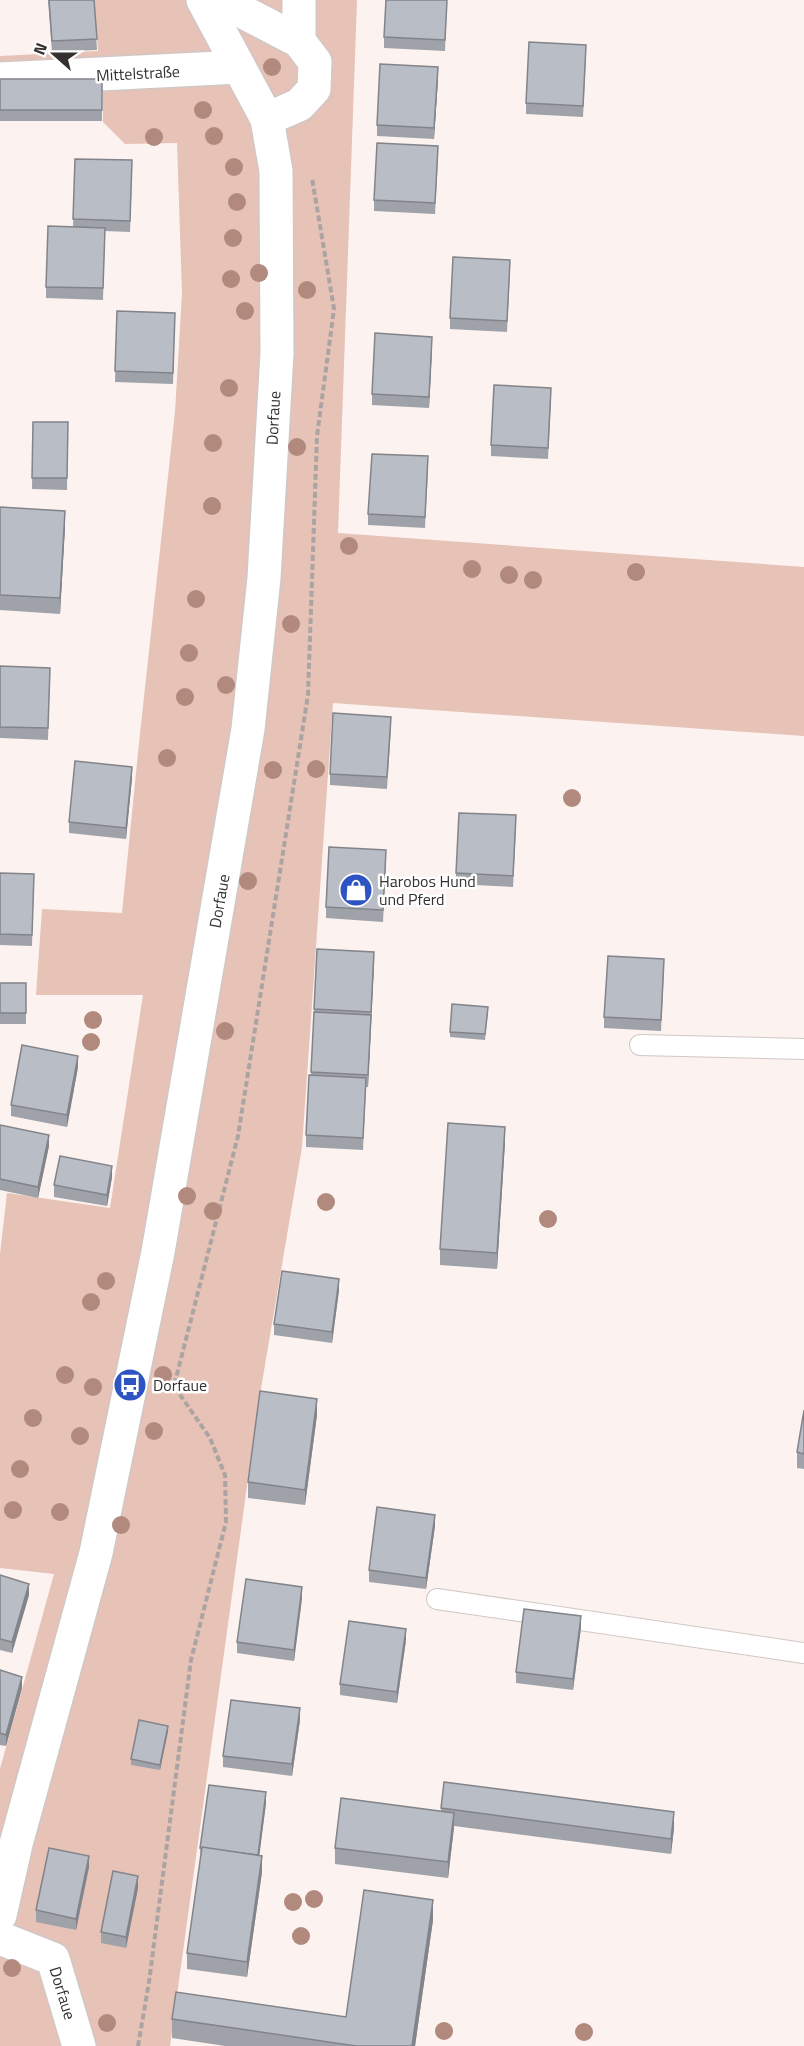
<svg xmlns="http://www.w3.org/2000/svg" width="804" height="2046" font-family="'Titillium Web',sans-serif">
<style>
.green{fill:#e6c2b7}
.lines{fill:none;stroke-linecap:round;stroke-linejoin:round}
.lane-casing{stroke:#d1c7c4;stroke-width:22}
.street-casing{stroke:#d1c7c4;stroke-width:36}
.secondary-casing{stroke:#d1c7c4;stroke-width:36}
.path{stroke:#aca4a2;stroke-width:4;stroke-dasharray:6 3;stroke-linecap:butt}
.lane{stroke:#fff;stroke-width:20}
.street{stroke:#fff;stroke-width:33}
.secondary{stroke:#fff;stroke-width:33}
.tree{fill:#b1897d}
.wall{fill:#9fa3a9}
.shaded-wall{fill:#82848a}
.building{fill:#b9bdc5;stroke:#82848a;stroke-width:1.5}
.labels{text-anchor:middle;stroke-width:5;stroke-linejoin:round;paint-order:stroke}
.street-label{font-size:16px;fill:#34302f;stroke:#fff}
.poi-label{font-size:16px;fill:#34302f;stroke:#fff;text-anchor:start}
</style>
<rect width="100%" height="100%" fill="#fcf2ef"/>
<polygon class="green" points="94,0 357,0 338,533 804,567 804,736 333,703 302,1147 258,1406 170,2046 0,2046 0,1769 54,1574 0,1568 0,1254 7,1193 110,1208 143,995 36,995 42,909 122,913 139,743 175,412 182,293 177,143 125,144 103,122 103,90 0,96 0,56 98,51"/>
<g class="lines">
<g class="lane-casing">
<g id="lane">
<polyline points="640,1045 804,1049"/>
<polyline points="437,1599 804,1653"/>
</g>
</g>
<g class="street-casing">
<g id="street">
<polyline points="220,0 299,41 315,62 314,89 299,105 267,119"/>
<polyline points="299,0 299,41"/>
<polyline points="0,79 239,67"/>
<polyline points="0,1938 53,1959 79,2046"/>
</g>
</g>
<g class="secondary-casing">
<polyline id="secondary" points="0,1915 16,1844 96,1553 158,1252 248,729 264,578 277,353 276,171 267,119 203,0"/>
</g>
<polyline class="path" points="138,2046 149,1982 191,1660 226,1522 225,1475 210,1438 174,1386 238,1136 308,695 317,436 334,309 312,178"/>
<use href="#lane" class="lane"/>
<use href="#street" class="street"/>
<use href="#secondary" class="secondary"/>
</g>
<g class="tree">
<circle cx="272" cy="67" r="9"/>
<circle cx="203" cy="110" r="9"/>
<circle cx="214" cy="136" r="9"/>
<circle cx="154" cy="137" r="9"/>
<circle cx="234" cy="167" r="9"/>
<circle cx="237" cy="202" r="9"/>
<circle cx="233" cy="238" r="9"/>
<circle cx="259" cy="273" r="9"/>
<circle cx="231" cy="279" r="9"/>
<circle cx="307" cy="290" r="9"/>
<circle cx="245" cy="311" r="9"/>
<circle cx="229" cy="388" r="9"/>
<circle cx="213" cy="443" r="9"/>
<circle cx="297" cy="447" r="9"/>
<circle cx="212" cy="506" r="9"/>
<circle cx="349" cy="546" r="9"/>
<circle cx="472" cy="569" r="9"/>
<circle cx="636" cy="572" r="9"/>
<circle cx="509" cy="575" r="9"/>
<circle cx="533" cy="580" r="9"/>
<circle cx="196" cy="599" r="9"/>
<circle cx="291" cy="624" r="9"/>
<circle cx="189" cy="653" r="9"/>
<circle cx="226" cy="685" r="9"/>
<circle cx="185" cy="697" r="9"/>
<circle cx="167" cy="758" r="9"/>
<circle cx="316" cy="769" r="9"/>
<circle cx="273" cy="770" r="9"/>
<circle cx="572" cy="798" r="9"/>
<circle cx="248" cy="881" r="9"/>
<circle cx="93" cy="1020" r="9"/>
<circle cx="225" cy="1031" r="9"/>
<circle cx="91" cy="1042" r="9"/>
<circle cx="187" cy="1196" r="9"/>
<circle cx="326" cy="1202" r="9"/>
<circle cx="213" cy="1211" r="9"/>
<circle cx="548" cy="1219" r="9"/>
<circle cx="106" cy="1281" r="9"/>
<circle cx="91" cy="1302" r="9"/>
<circle cx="65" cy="1375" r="9"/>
<circle cx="163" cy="1375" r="9"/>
<circle cx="93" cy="1387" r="9"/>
<circle cx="33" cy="1418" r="9"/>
<circle cx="154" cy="1431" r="9"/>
<circle cx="80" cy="1436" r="9"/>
<circle cx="20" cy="1469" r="9"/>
<circle cx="13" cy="1510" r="9"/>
<circle cx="60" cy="1512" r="9"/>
<circle cx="121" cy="1525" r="9"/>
<circle cx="314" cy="1899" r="9"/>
<circle cx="293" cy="1902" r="9"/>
<circle cx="301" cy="1936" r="9"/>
<circle cx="12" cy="1968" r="9"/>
<circle cx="107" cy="2023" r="9"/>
<circle cx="444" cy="2031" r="9"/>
<circle cx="584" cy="2032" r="9"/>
</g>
<g class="wall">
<polygon points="48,0 94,0 97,50 52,52"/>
<polygon points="447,0 445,51 384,48 384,37"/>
<polygon points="586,56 583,117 526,114 526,103"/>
<rect x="0" y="79" width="102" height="42"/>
<polygon points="438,79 434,139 377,136 377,125"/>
<polygon points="438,157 435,214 374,211 374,200"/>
<polygon points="75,159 132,172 130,232 105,231 103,300 46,298 46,287 73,227"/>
<polygon points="510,271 507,332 450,329 450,318"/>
<polygon points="117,311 175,313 173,384 115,382"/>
<polygon points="432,348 429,408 372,405 372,394"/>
<polygon points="551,399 548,459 491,456 491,445"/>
<polygon points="33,422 68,422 67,490 32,489"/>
<polygon points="428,468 425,528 368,525 368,514"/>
<polygon points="0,507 65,527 60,614 0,610"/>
<polygon points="0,666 50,668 48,740 0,738"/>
<polygon points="391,728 387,789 330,785 330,774"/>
<polygon points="132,778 126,839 69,833 69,822"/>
<polygon points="516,827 513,887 456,884 456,873"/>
<polygon points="386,861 383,922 326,918 326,907"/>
<polygon points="0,873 34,874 32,946 0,945"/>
<polygon points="317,949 374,963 368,1087 366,1087 363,1150 306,1147 306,1135 311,1075"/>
<polygon points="664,970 661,1031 604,1028 604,1017"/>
<rect x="0" y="983" width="26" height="41"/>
<polygon points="488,1012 485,1040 450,1037 450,1032"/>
<polygon points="78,1067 67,1127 11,1116 11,1105"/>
<polygon points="0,1125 49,1146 38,1198 0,1190"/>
<polygon points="505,1142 497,1269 440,1265 440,1249"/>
<polygon points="112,1177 107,1206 54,1197 54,1185"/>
<polygon points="339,1290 332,1343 274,1335 274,1324"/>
<polygon points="804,1410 804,1469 797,1468 797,1452"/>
<polygon points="317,1415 305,1505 248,1498 248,1482"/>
<polygon points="435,1526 426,1589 369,1582 369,1570"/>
<polygon points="0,1575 29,1595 12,1653 0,1650"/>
<polygon points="302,1598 294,1661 237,1653 237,1642"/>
<polygon points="581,1627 573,1690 516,1683 516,1672"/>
<polygon points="406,1640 397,1703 340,1695 340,1684"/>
<polygon points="0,1670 22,1688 6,1746 0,1745"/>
<polygon points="300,1720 292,1776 223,1767 223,1756"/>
<polygon points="168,1731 160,1770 131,1765 131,1759"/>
<polygon points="266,1803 259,1856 262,1872 247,1977 187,1969 187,1953 201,1859 200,1848"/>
<polygon points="441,1808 674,1828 671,1854 454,1826 448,1878 335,1864 335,1848 441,1811"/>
<polygon points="89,1867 76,1930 36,1922 36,1910"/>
<polygon points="138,1888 126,1948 101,1943 101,1932"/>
<polygon points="433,1920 415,2046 225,2046 172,2038 172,2019 346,2017"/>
</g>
<g class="shaded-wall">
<polygon points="438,67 438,79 434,139 434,128"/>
<polygon points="432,337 432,348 429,408 429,397"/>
<polygon points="65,511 65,527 60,614 60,598"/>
<polygon points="132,767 132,778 126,839 126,828"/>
<polygon points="374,952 374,963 368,1087 368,1075"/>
<polygon points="78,1056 78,1067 67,1127 67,1115"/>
<polygon points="505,1127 505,1142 497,1269 497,1253"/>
<polygon points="49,1135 49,1146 38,1198 38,1187"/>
<polygon points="112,1166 112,1177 107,1206 107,1195"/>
<polygon points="339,1279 339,1290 332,1343 332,1332"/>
<polygon points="317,1399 317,1415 305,1505 305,1490"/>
<polygon points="435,1515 435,1526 426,1589 426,1578"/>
<polygon points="29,1584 29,1595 12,1653 12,1642"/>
<polygon points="302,1587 302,1598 294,1661 294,1650"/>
<polygon points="581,1616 581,1627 573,1690 573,1679"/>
<polygon points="406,1629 406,1640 397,1703 397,1692"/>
<polygon points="22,1677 22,1688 6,1746 6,1735"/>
<polygon points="300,1708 300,1720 292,1776 292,1764"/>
<polygon points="168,1726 168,1731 160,1770 160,1765"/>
<polygon points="266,1792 266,1803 258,1866 258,1855"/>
<polygon points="674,1812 674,1828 671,1854 671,1839"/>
<polygon points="454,1813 454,1828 448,1878 448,1862"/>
<polygon points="89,1856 89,1867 76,1930 76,1919"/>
<polygon points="262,1856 262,1872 247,1977 247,1962"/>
<polygon points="138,1876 138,1888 126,1948 126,1937"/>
<polygon points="433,1900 433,1920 415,2046 412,2046"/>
</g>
<g class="building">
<polygon points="49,0 94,0 97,39 52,41"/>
<polygon points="386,0 447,0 445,40 384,37"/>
<polygon points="529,42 586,45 583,106 526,103"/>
<polygon points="380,64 438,67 434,128 377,125"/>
<rect x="0" y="79" width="102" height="31"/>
<polygon points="377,143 438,146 435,203 374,200"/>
<polygon points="75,159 132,160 130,221 73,219"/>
<polygon points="48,226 105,228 103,288 46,287"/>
<polygon points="453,257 510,260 507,321 450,318"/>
<polygon points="117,311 175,313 173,373 115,371"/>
<polygon points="375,333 432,337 429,397 372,394"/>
<polygon points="494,385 551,388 548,448 491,445"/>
<polygon points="33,422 68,422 67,478 32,478"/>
<polygon points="372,454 428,456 425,517 368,514"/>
<polygon points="0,507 65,511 60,598 0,595"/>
<polygon points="0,666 50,668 48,728 0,727"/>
<polygon points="333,713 391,717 387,777 330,774"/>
<polygon points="75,761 132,767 126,828 69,822"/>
<polygon points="459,813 516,815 513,876 456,873"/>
<polygon points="329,847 386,850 383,910 326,907"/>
<polygon points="0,873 34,874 32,935 0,934"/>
<polygon points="317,949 374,952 371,1012 314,1009"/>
<polygon points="608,956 664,959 661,1020 604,1017"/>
<rect x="0" y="983" width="26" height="30"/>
<polygon points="452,1004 488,1007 485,1034 450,1032"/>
<polygon points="314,1012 371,1015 368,1075 311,1072"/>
<polygon points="22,1045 78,1056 67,1115 11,1105"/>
<polygon points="309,1075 366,1078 363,1138 306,1135"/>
<polygon points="448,1123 505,1127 497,1253 440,1249"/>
<polygon points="0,1125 49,1135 38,1187 0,1179"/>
<polygon points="60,1156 112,1166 107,1195 54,1185"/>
<polygon points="282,1271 339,1279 332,1332 274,1324"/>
<polygon points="260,1391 317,1399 305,1490 248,1482"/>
<polygon points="804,1410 804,1454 797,1452"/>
<polygon points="377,1507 435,1515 426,1578 369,1570"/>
<polygon points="0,1575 29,1584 12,1642 0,1639"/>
<polygon points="246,1579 302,1587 294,1650 237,1642"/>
<polygon points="524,1609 581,1616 573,1679 516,1672"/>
<polygon points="349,1621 406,1629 397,1692 340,1684"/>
<polygon points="0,1670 22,1677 6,1735 0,1733"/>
<polygon points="231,1700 300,1708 292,1764 223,1756"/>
<polygon points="139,1720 168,1726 160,1765 131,1759"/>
<polygon points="444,1782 674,1812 671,1839 441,1808"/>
<polygon points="209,1785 266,1792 258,1855 200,1848"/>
<polygon points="341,1798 454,1813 448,1862 335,1848"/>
<polygon points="202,1847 262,1856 247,1962 187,1953"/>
<polygon points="49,1848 89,1856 76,1919 36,1910"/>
<polygon points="113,1871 138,1876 126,1937 101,1932"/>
<polygon points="364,1890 433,1900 412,2046 356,2046 172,2019 176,1992 346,2017"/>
</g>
<defs>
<g id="shop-disc" transform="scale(1.725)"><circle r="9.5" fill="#2e54c4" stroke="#fff"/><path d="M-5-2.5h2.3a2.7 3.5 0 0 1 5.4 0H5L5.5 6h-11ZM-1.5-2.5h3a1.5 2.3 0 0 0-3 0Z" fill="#fff"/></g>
<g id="bus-disc" transform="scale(1.725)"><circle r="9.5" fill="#2e54c4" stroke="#fff"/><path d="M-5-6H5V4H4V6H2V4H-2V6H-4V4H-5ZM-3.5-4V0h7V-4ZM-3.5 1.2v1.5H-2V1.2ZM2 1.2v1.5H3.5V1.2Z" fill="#fff"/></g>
</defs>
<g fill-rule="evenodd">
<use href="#shop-disc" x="356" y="890"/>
<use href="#bus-disc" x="130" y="1385"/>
</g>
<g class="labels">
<g class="street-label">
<text transform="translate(138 73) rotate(-3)" y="6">Mittelstraße</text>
<text transform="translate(273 418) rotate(-87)" y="6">Dorfaue</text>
<text transform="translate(219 901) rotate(-80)" y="6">Dorfaue</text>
<text transform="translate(63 1993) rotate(73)" y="6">Dorfaue</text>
</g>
<g class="poi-label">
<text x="379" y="887">Harobos Hund<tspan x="379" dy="18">und Pferd</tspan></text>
<text x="153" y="1391">Dorfaue</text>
</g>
</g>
<g transform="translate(54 54) rotate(291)" stroke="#ffffff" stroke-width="4.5" paint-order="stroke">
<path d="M0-4.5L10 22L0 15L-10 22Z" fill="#34302f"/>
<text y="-9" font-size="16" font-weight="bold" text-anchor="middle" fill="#34302f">N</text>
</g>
</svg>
